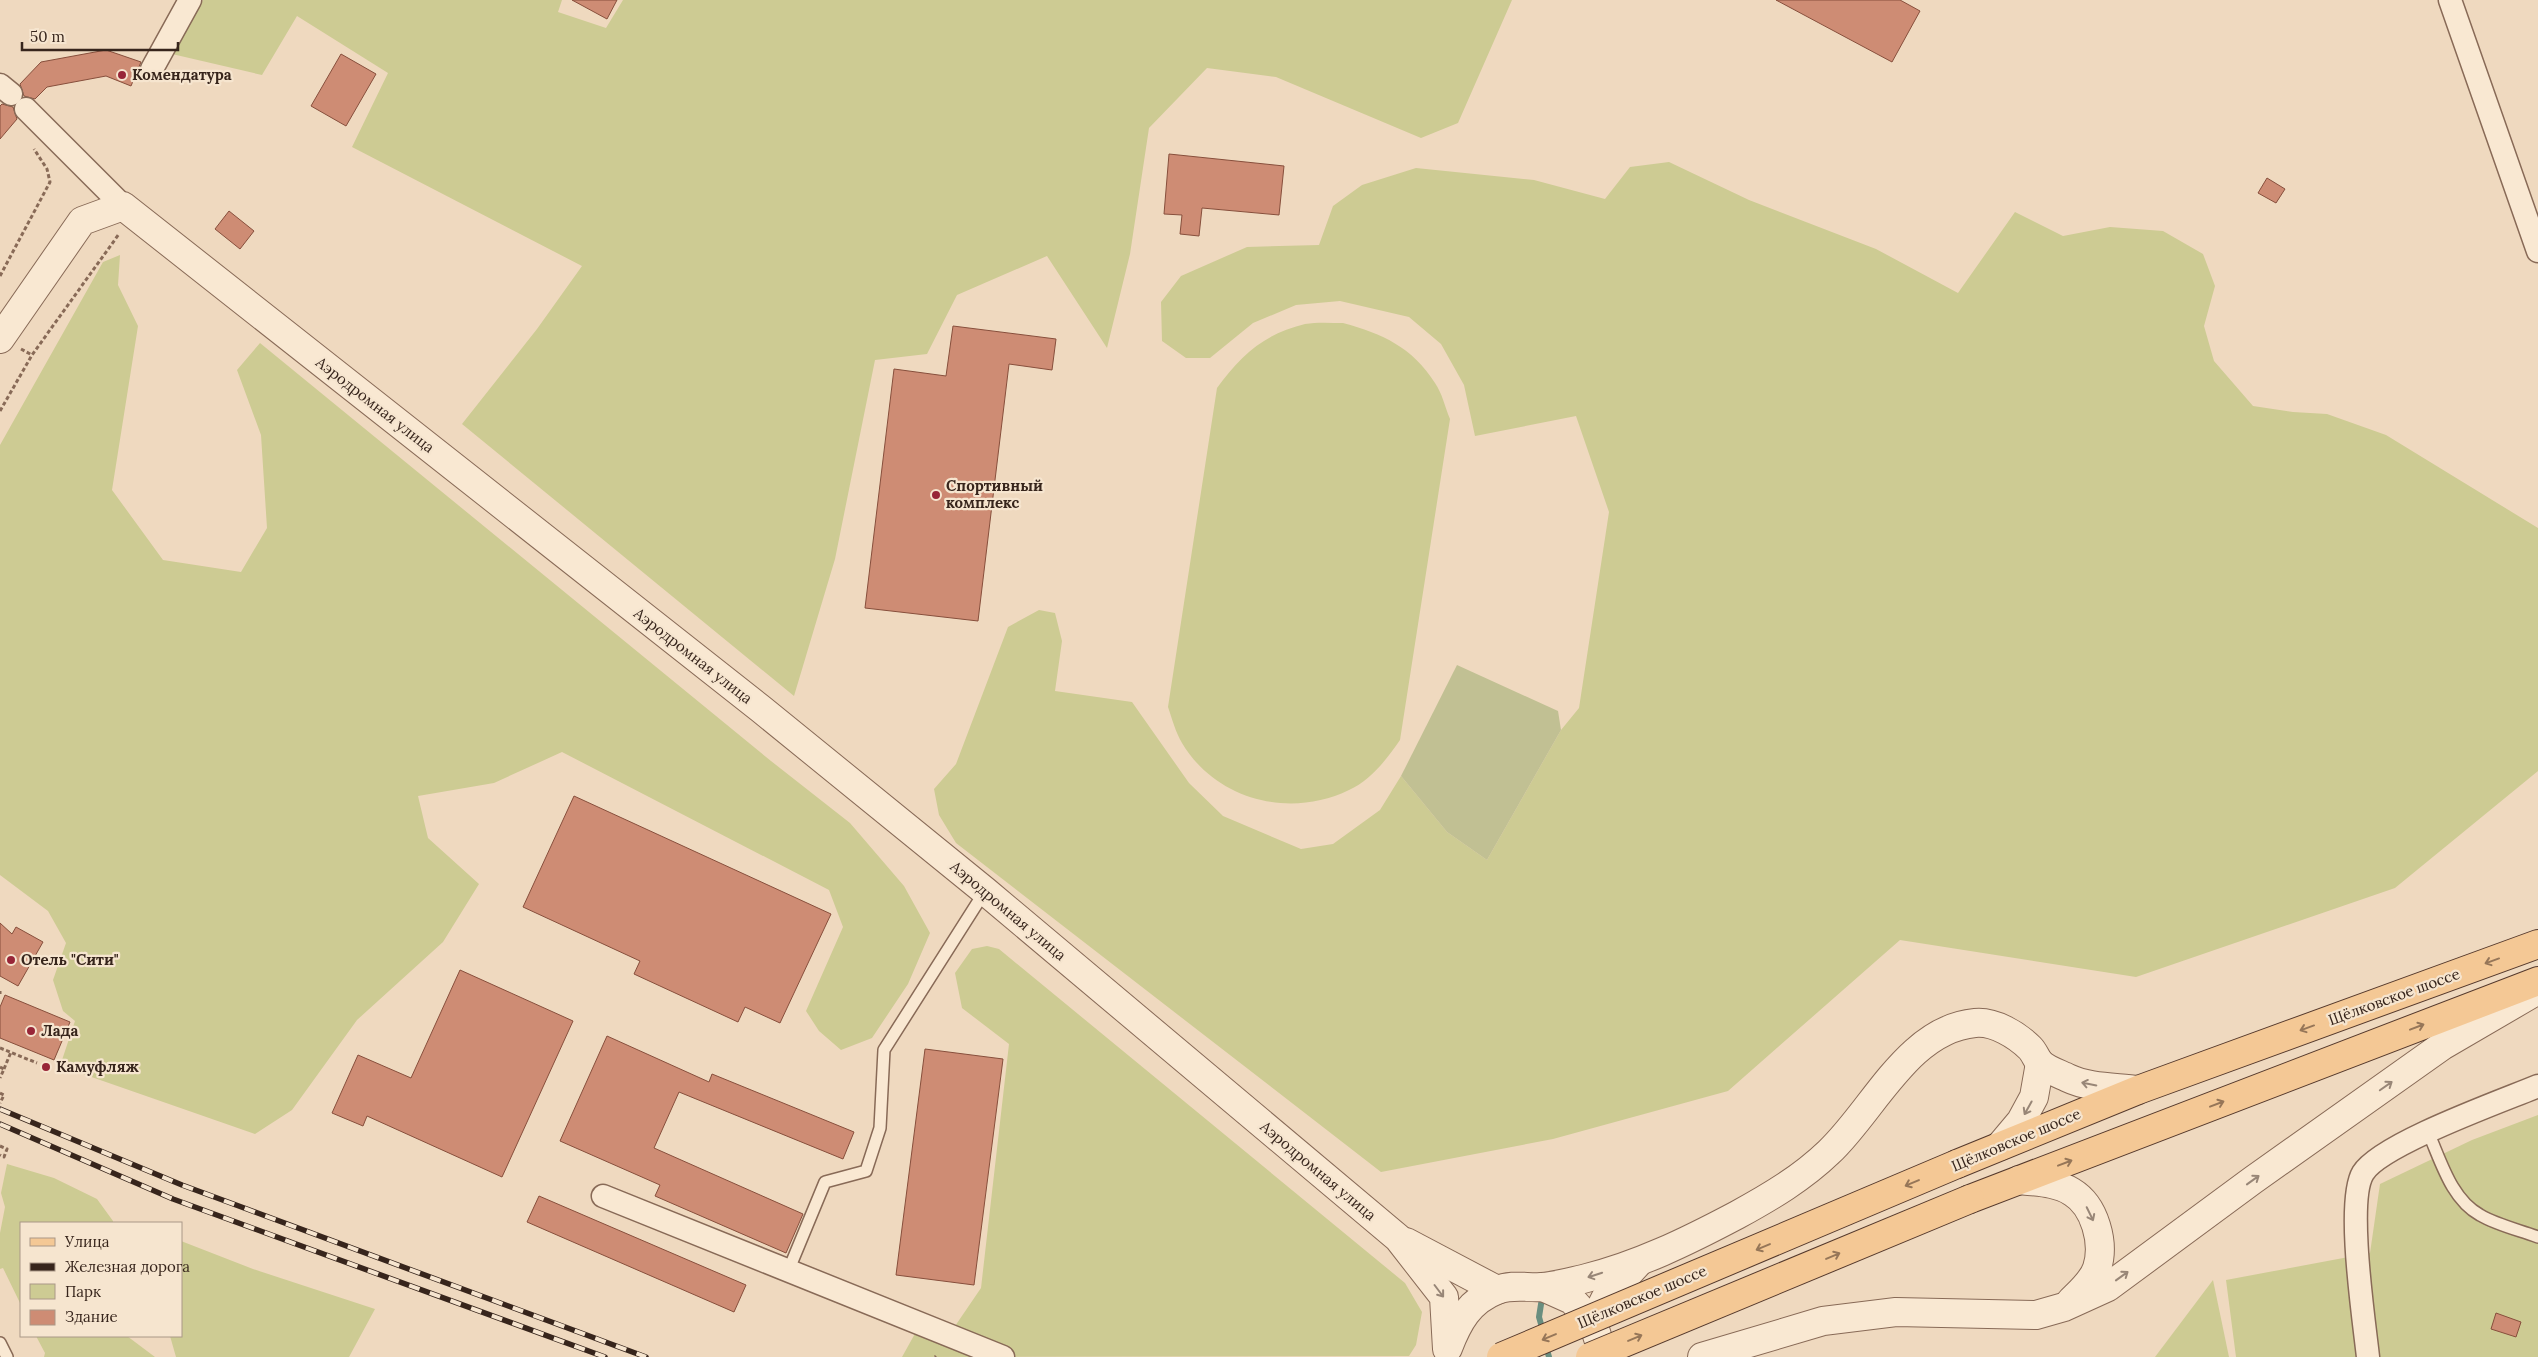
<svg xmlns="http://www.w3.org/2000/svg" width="2538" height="1357" font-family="Lora,serif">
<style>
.green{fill:#cdcb93}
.cemetery{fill:#c1c093}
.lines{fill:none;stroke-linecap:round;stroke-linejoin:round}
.stream{stroke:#698e7f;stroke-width:6}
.building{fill:#ce8c74;stroke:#874f3c}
.service-casing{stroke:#886a57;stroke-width:14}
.minor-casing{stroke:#886a57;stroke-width:25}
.tertiary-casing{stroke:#886a57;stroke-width:30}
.primary-casing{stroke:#55392c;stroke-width:30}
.path{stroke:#886a57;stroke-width:3;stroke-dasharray:4 2.5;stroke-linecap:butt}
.service{stroke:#f9e8d2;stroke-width:11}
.minor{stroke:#f9e8d2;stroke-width:22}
.tertiary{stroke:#f9e8d2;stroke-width:28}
.primary{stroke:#f4c895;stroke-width:28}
.rail-casing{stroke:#37251c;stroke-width:5.5}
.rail{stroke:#f6e5cf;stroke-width:4;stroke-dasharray:11;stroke-linecap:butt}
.primary-bridge-casing{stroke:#55392c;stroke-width:30;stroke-linecap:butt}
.primary-bridge{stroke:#f4c895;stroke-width:28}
.oneway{stroke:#967658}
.oneway2{stroke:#988677}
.poi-dot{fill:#982638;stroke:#f6e5cf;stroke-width:2}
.labels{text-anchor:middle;stroke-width:4.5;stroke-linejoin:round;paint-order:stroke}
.poi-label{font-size:15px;font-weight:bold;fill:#37251c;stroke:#f6e5cf;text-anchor:start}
.street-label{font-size:15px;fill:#37251c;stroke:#f6e5cf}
</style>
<rect width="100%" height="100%" fill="#efd9bf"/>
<g class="green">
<polygon points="203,0 562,0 558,12 606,28 623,0 1512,0 1458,123 1421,138 1276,77 1207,68 1149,128 1130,254 1107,348 1047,256 957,295 927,354 875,360 835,559 794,696 462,424 537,329 582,266 352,147 388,73 297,16 262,75 172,54"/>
<polygon points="1669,162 1749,200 1876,249 1958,293 2015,212 2063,236 2110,227 2163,231 2203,254 2215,286 2204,326 2214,361 2253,406 2293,412 2327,414 2386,435 2538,528 2538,771 2395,888 2136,977 1900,940 1728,1091 1553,1139 1381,1172 956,843 939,815 934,789 956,764 1008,627 1039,610 1055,613 1062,641 1055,691 1132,702 1189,783 1223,816 1301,849 1333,844 1380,810 1401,776 1447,832 1487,860 1561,730 1579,708 1609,512 1576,416 1475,436 1464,385 1441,344 1409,317 1340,301 1296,305 1253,323 1210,358 1186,358 1162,341 1161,302 1181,276 1247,247 1319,245 1333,206 1362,185 1416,168 1534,180 1605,199 1630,167"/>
<polygon points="120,255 118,285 138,326 112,490 163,560 241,572 267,528 261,435 237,370 260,343 771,761 850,823 904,886 930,933 908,984 872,1038 841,1050 819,1031 806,1011 843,927 829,890 562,752 494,783 418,796 428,838 479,884 443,942 357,1020 292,1110 255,1134 60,1066 75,1021 63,1011 53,980 66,943 48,911 0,875 0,445 103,262"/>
<path d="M 1343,323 C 1383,334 1412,347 1435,383 C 1442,393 1445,407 1450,419 L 1400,740 C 1387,759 1371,780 1349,790 C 1290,819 1216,800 1182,743 C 1176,733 1172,719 1168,707 L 1217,388 C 1241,355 1264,334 1305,324 C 1317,322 1331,323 1343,323 Z"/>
<polygon points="987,946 999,949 1405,1283 1422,1312 1416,1345 1409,1356 902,1357 922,1321 951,1332 981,1288 1009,1044 962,1008 955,973 972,949"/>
<polygon points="2538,1115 2538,1357 2236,1357 2226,1280 2370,1253 2380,1184 2472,1140"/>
<polygon points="7,1164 54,1178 97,1199 113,1221 113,1223 21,1223 21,1305 3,1268 0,1269 0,1233 5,1207 1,1193"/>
<polygon points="181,1241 253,1269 375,1309 349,1357 176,1357 170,1336 181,1336"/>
<polygon points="2213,1280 2229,1357 2155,1357"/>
<polygon points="36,1336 127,1336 155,1357 44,1357 45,1353"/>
</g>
<polygon class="cemetery" points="1457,665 1558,711 1561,730 1487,860 1447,832 1401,776"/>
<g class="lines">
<g class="stream">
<polyline points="1542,1298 1539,1317 1543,1331"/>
<polyline points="1546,1346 1549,1357"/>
</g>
</g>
<g class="building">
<polygon points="572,0 617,0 607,19"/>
<polygon points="1776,0 1900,0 1920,11 1892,62"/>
<polygon points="106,50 141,62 131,86 106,76 47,87 35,99 24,96 20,84 41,62"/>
<polygon points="341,54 376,74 346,126 311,106"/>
<polygon points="2,104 13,107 17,119 0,139 0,106"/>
<polygon points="1169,154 1284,166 1279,215 1202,208 1199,236 1180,234 1182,215 1164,214"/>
<polygon points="2267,178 2285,189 2276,203 2258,193"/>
<polygon points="229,211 254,231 240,249 215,229"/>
<polygon points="953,326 1056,339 1052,370 1009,364 978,621 865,608 894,369 946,376"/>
<polygon points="574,796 831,914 780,1023 745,1007 738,1022 634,974 640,961 523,907"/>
<polygon points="0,923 12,934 16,927 43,942 18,986 0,976"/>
<polygon points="460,970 573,1021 502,1177 367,1116 363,1126 332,1113 358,1055 411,1078"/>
<polygon points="5,995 70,1022 54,1060 0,1038 0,1007"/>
<polygon points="607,1036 709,1082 712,1074 854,1132 843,1159 679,1092 654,1148 803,1214 786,1253 655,1196 660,1185 560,1141"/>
<polygon points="925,1049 1003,1059 974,1285 896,1275"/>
<polygon points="539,1196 746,1285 734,1312 527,1222"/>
<polygon points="2496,1313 2521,1322 2516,1337 2491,1329"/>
</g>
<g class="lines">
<g class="service-casing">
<g id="service">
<path d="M 2428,1132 C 2441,1161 2451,1199 2480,1215 C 2497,1225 2519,1230 2538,1237"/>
<polyline points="789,1269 825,1182 866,1171 880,1128 884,1050 985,891"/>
<polyline points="0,1343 7,1357"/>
</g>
</g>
<g class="minor-casing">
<g id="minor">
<polyline points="2450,0 2538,251"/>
<polyline points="152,69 190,0"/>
<polyline points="0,85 11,94"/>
<polyline points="26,109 123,206"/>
<polyline points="603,1196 1003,1357"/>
<path d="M 2368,1357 C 2364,1320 2346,1201 2363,1173 C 2381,1144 2502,1101 2538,1086"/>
</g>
</g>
<g class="tertiary-casing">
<g id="tertiary">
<polyline points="0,339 82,221 123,206 761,709 985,891 1398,1238 1444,1297 1447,1349"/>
<polyline points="2000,1146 2021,1121 2034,1097 2040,1063"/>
<path d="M 2019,1180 C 2036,1182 2057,1182 2072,1192 C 2095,1206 2105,1243 2097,1268 C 2093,1281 2080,1292 2071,1301"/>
<polyline points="1406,1242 1497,1290"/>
<polyline points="1543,1287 1572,1300 1593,1323 1604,1357"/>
<polyline points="1593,1323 1605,1299 1638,1263"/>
<path d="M 1448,1348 C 1458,1322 1469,1301 1497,1290 C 1512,1284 1527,1288 1542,1287 C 1556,1286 1570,1282 1583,1279 C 1637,1266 1688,1241 1737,1215 C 1770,1197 1802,1178 1829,1152 C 1873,1111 1908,1029 1975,1023 C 1994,1021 2017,1035 2030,1048 C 2034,1052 2036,1058 2039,1062 C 2045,1069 2060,1074 2068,1078 C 2089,1088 2115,1087 2138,1090"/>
<polyline points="1702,1357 1823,1321 1896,1312 2036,1315 2064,1307 2108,1287 2253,1180 2442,1046 2538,990"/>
</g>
</g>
<g class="primary-casing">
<g id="primary">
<polyline points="1957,1164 2138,1090 2538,944"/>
<polyline points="1970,1199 2538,981"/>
</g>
</g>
<g class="path">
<polyline points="0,276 50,182 47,169 34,149"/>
<polyline points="21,349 32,355"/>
<polyline points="0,411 32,355 119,234"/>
<polyline points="0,991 0,994"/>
<polyline points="0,1048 37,1063"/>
<polyline points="0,1067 4,1069 0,1078"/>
<polyline points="4,1069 11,1052"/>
<polyline points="0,1093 4,1095 0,1103"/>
<polyline points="0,1146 7,1149 4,1157 0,1155"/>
<polyline points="935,1357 936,1356"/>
</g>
<use href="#service" class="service"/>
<use href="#minor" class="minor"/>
<use href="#tertiary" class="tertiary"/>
<use href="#primary" class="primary"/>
<g class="rail-casing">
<g id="rail">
<polyline points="0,1109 182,1185 646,1357"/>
<polyline points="0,1124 173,1199 605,1357"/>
</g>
</g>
<use href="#rail" class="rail"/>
<g class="primary-bridge-casing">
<g id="primary-bridge">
<polyline points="1501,1357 1957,1164"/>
<polyline points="1590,1357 1970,1199"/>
</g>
</g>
<use href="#primary-bridge" class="primary-bridge"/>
</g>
<defs><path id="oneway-shaft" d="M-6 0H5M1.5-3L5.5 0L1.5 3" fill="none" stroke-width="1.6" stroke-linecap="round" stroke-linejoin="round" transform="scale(1.25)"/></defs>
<g class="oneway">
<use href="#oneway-shaft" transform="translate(2492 961) rotate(160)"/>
<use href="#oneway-shaft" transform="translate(2417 1027) rotate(-21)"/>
<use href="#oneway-shaft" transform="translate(2307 1028) rotate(160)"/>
<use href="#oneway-shaft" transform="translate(2217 1104) rotate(-21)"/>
<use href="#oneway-shaft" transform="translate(2065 1163) rotate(-21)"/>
<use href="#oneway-shaft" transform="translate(1912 1183) rotate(157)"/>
<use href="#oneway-shaft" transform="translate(1763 1247) rotate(157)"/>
<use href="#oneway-shaft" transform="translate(1833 1256) rotate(-23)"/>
<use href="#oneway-shaft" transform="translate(1549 1337) rotate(157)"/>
<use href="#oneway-shaft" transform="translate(1635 1338) rotate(-23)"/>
</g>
<g class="oneway2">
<use href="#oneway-shaft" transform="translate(2089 1084) rotate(-169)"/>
<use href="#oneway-shaft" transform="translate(2386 1086) rotate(-35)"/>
<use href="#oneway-shaft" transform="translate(2028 1108) rotate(119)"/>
<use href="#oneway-shaft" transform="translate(2253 1180) rotate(-36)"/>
<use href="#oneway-shaft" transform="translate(2090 1214) rotate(64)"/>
<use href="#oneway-shaft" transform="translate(1595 1275) rotate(162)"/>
<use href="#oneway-shaft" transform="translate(2122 1276) rotate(-36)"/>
<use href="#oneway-shaft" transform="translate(1439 1291) rotate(53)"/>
</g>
<g class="poi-dot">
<circle cx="122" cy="75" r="5"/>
<circle cx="936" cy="495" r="5"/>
<circle cx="11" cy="960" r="5"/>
<circle cx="31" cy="1031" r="5"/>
<circle cx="46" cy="1067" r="5"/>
</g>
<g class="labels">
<g class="poi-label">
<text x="132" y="80">Комендатура</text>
<text x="946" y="491">Спортивный<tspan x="946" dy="17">комплекс</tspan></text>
<text x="21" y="965">Отель "Сити"</text>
<text x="41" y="1036">Лада</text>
<text x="56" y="1072">Камуфляж</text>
</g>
<g class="street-label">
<text transform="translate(375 405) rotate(38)" y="5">Аэродромная улица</text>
<text transform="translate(693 656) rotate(38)" y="5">Аэродромная улица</text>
<text transform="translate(1008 911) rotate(40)" y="5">Аэродромная улица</text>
<text transform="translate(2394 997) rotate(-20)" y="5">Щёлковское шоссе</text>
<text transform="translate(2016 1140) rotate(-23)" y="5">Щёлковское шоссе</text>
<text transform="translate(1318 1171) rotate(40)" y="5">Аэродромная улица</text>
<text transform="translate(1642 1297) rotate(-23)" y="5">Щёлковское шоссе</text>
</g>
</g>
<rect x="20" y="1222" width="162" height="115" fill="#f6e5cf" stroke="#aa9887"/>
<rect x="30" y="1238" width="25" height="8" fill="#f4c895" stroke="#aa9887"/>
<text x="65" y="1247" font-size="15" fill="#37251c">Улица</text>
<rect x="30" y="1263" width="25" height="8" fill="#37251c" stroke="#aa9887"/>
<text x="65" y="1272" font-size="15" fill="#37251c">Железная дорога</text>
<rect x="30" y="1284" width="25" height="15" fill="#cdcb93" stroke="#aa9887"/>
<text x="65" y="1297" font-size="15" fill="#37251c">Парк</text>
<rect x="30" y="1310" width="25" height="15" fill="#ce8c74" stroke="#aa9887"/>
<text x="65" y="1322" font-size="15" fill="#37251c">Здание</text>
<path d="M22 42v8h156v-8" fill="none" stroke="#37251c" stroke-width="2.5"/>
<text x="30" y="42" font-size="15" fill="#37251c" stroke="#f6e5cf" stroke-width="4" paint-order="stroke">50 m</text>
</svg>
